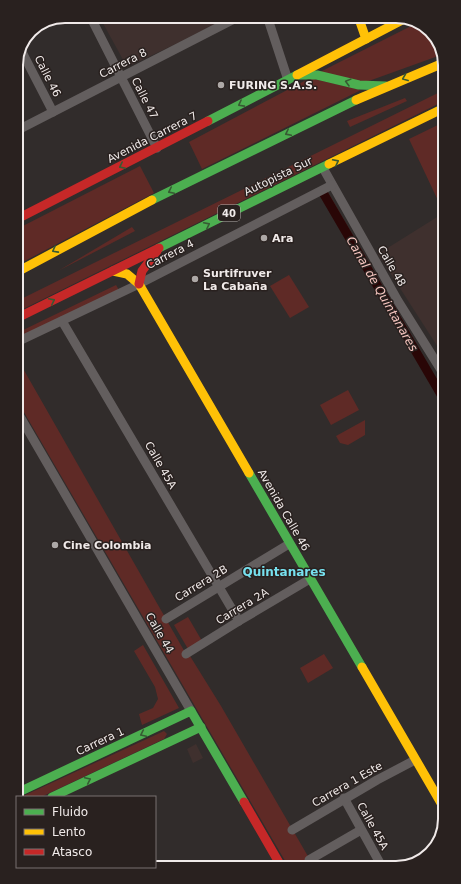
<svg xmlns="http://www.w3.org/2000/svg" width="461" height="884" font-family="'DejaVu Sans',sans-serif">
<style>
.built{fill:#3f302e}
.green{fill:#5f2a26}
.lines{fill:none;stroke-linecap:round;stroke-linejoin:round}
.canal{stroke:#290606;stroke-width:9}
.street{stroke:#635e5e;stroke-width:9}
.fast{stroke:#4caf50;stroke-width:9}
.slow{stroke:#ffc107;stroke-width:9}
.jam{stroke:#c62828;stroke-width:9}
.oneway{stroke:#375a33}
.poi-dot{fill:#ada8a6;stroke:#29211f;stroke-width:1.5}
.labels{text-anchor:middle;stroke-width:3;stroke-linejoin:round;paint-order:stroke}
.shield{fill:#29211f;stroke:#b4aeac;stroke-width:1}
.shield-label{font-size:10px;font-weight:bold;fill:#f0eae9}
.street-label{font-size:11px;fill:#f0eae9;stroke:#29211f}
.poi-label{font-size:11px;font-weight:bold;fill:#f0eae9;stroke:#29211f;text-anchor:start}
.water-label{font-size:12px;font-style:italic;fill:#f6c5bf;stroke:#29211f}
.neighbourhood-label{font-size:12px;font-weight:bold;fill:#77e1ef;stroke:#29211f}
.rim{fill:none;stroke:#f0eae9;stroke-width:2}
</style>
<rect width="100%" height="100%" fill="#312c2b"/>
<g class="built">
<polygon points="99,16 231,16 180,42 127,67"/>
<polygon points="442,214 443,355 378,254"/>
<polygon points="196,744 203,758 193,763 187,749"/>
</g>
<g class="green">
<path d="M 417,23 C 430,27 441,41 441,55 L 366,82 L 318,73 Z"/>
<polygon points="310,78 361,90 202,169 189,142"/>
<polygon points="442,91 442,102 17,312 17,301"/>
<polygon points="405,98 407,101 350,127 347,121"/>
<polygon points="442,123 442,209 409,139"/>
<polygon points="140,166 154,193 17,265 17,229"/>
<polygon points="326,189 443,391 443,403 319,192"/>
<polygon points="132,227 135,231 58,271"/>
<polygon points="289,275 309,307 290,318 270,286"/>
<polygon points="116,285 119,290 17,339 17,333"/>
<polygon points="17,358 186,654 190,656 221,706 313,865 288,866 18,402"/>
<polygon points="348,390 359,410 331,425 320,405"/>
<polygon points="365,420 365,435 348,445 340,443 336,436"/>
<polygon points="188,617 202,641 188,649 174,625"/>
<polygon points="143,645 179,708 142,725 139,714 153,708 158,699 155,687 134,651"/>
<polygon points="324,654 333,668 308,683 300,668"/>
<polygon points="164,731 167,734 164,739 41,797 21,797"/>
</g>
<g class="lines">
<polyline class="canal" points="322,191 443,398"/>
<g class="street">
<polyline points="90,16 157,148"/>
<polyline points="267,16 288,80"/>
<polyline points="21,50 53,112"/>
<polyline points="16,131 240,16"/>
<polyline points="323,168 398,301 443,373"/>
<polyline points="62,321 239,621"/>
<polyline points="17,342 139,284 332,185"/>
<polyline points="18,413 191,711"/>
<polyline points="166,619 289,544"/>
<polyline points="186,654 239,621 310,579"/>
<polyline points="344,798 381,865"/>
<polyline points="292,830 377,780 415,760"/>
<polyline points="309,860 361,830"/>
</g>
<g class="fast">
<polyline points="208,121 297,75 317,75 359,85 386,86"/>
<polyline points="152,200 356,100"/>
<polyline points="159,248 329,164"/>
<polyline points="249,473 362,667"/>
<polyline points="19,792 191,711 244,802"/>
<polyline points="52,797 201,727"/>
</g>
<g class="slow">
<polyline points="358,16 366,39"/>
<polyline points="297,75 406,18"/>
<polyline points="356,100 441,64"/>
<polyline points="329,164 442,109"/>
<polyline points="113,271 127,274 139,284 249,473"/>
<polyline points="17,272 152,200"/>
<polyline points="362,667 445,810"/>
</g>
<g class="jam">
<polyline points="17,219 208,121"/>
<polyline points="139,284 142,271 157,251"/>
<polyline points="17,318 159,248"/>
<polyline points="244,802 281,866"/>
</g>
</g>
<defs><path id="oneway-chevron" d="M-2-3.5L2.5 0L-2 3.5" fill="none" stroke-width="1.6" stroke-linecap="round" stroke-linejoin="round"/></defs>
<g class="oneway">
<use href="#oneway-chevron" transform="translate(405 78) rotate(158)"/>
<use href="#oneway-chevron" transform="translate(348 82) rotate(-165)"/>
<use href="#oneway-chevron" transform="translate(241 104) rotate(152)"/>
<use href="#oneway-chevron" transform="translate(288 133) rotate(154)"/>
<use href="#oneway-chevron" transform="translate(336 162) rotate(-27)"/>
<use href="#oneway-chevron" transform="translate(122 166) rotate(153)"/>
<use href="#oneway-chevron" transform="translate(171 191) rotate(154)"/>
<use href="#oneway-chevron" transform="translate(207 225) rotate(-26)"/>
<use href="#oneway-chevron" transform="translate(55 250) rotate(152)"/>
<use href="#oneway-chevron" transform="translate(52 301) rotate(-26)"/>
<use href="#oneway-chevron" transform="translate(143 734) rotate(155)"/>
<use href="#oneway-chevron" transform="translate(88 780) rotate(-25)"/>
</g>
<g class="poi-dot">
<circle cx="221" cy="85" r="4"/>
<circle cx="264" cy="238" r="4"/>
<circle cx="195" cy="279" r="4"/>
<circle cx="55" cy="545" r="4"/>
</g>
<g class="labels">
<rect class="shield" x="218" y="205" width="22" height="16" rx="3"/>
<g class="shield-label">
<text x="229" y="217">40</text>
</g>
<g class="street-label">
<text transform="translate(123 63) rotate(-27)" y="4">Carrera 8</text>
<text transform="translate(48 76) rotate(63)" y="4">Calle 46</text>
<text transform="translate(145 98) rotate(63)" y="4">Calle 47</text>
<text transform="translate(152 137) rotate(-27)" y="4">Avenida Carrera 7</text>
<text transform="translate(278 176) rotate(-26)" y="4">Autopista Sur</text>
<text transform="translate(170 254) rotate(-27)" y="4">Carrera 4</text>
<text transform="translate(392 266) rotate(60)" y="4">Calle 48</text>
<text transform="translate(161 465) rotate(60)" y="4">Calle 45A</text>
<text transform="translate(284 510) rotate(60)" y="4">Avenida Calle 46</text>
<text transform="translate(201 583) rotate(-31)" y="4">Carrera 2B</text>
<text transform="translate(242 606) rotate(-31)" y="4">Carrera 2A</text>
<text transform="translate(160 633) rotate(60)" y="4">Calle 44</text>
<text transform="translate(100 741) rotate(-25)" y="4">Carrera 1</text>
<text transform="translate(347 784) rotate(-30)" y="4">Carrera 1 Este</text>
<text transform="translate(373 826) rotate(61)" y="4">Calle 45A</text>
</g>
<g class="poi-label">
<text x="229" y="89">FURING S.A.S.</text>
<text x="272" y="242">Ara</text>
<text x="203" y="277">Surtifruver<tspan x="203" dy="13">La Cabaña</tspan></text>
<text x="63" y="549">Cine Colombia</text>
</g>
<g class="water-label">
<text transform="translate(382 294) rotate(60)" y="4">Canal de Quintanares</text>
</g>
<g class="neighbourhood-label">
<text x="284" y="576">Quintanares</text>
</g>
</g>
<path d="M0 0H461V884H0ZM65 23H396A42 42 0 0 1 438 65V819A42 42 0 0 1 396 861H65A42 42 0 0 1 23 819V65A42 42 0 0 1 65 23Z" fill="#29211f" fill-rule="evenodd"/>
<path class="rim" d="M65 23H396A42 42 0 0 1 438 65V819A42 42 0 0 1 396 861H65A42 42 0 0 1 23 819V65A42 42 0 0 1 65 23Z"/>
<rect x="16" y="796" width="140" height="72" fill="#29211f" stroke="#797170"/>
<rect x="24" y="809" width="20" height="6" fill="#4caf50" stroke="#797170"/>
<text x="52" y="816" font-size="12" fill="#f0eae9">Fluido</text>
<rect x="24" y="829" width="20" height="6" fill="#ffc107" stroke="#797170"/>
<text x="52" y="836" font-size="12" fill="#f0eae9">Lento</text>
<rect x="24" y="849" width="20" height="6" fill="#c62828" stroke="#797170"/>
<text x="52" y="856" font-size="12" fill="#f0eae9">Atasco</text>
</svg>
